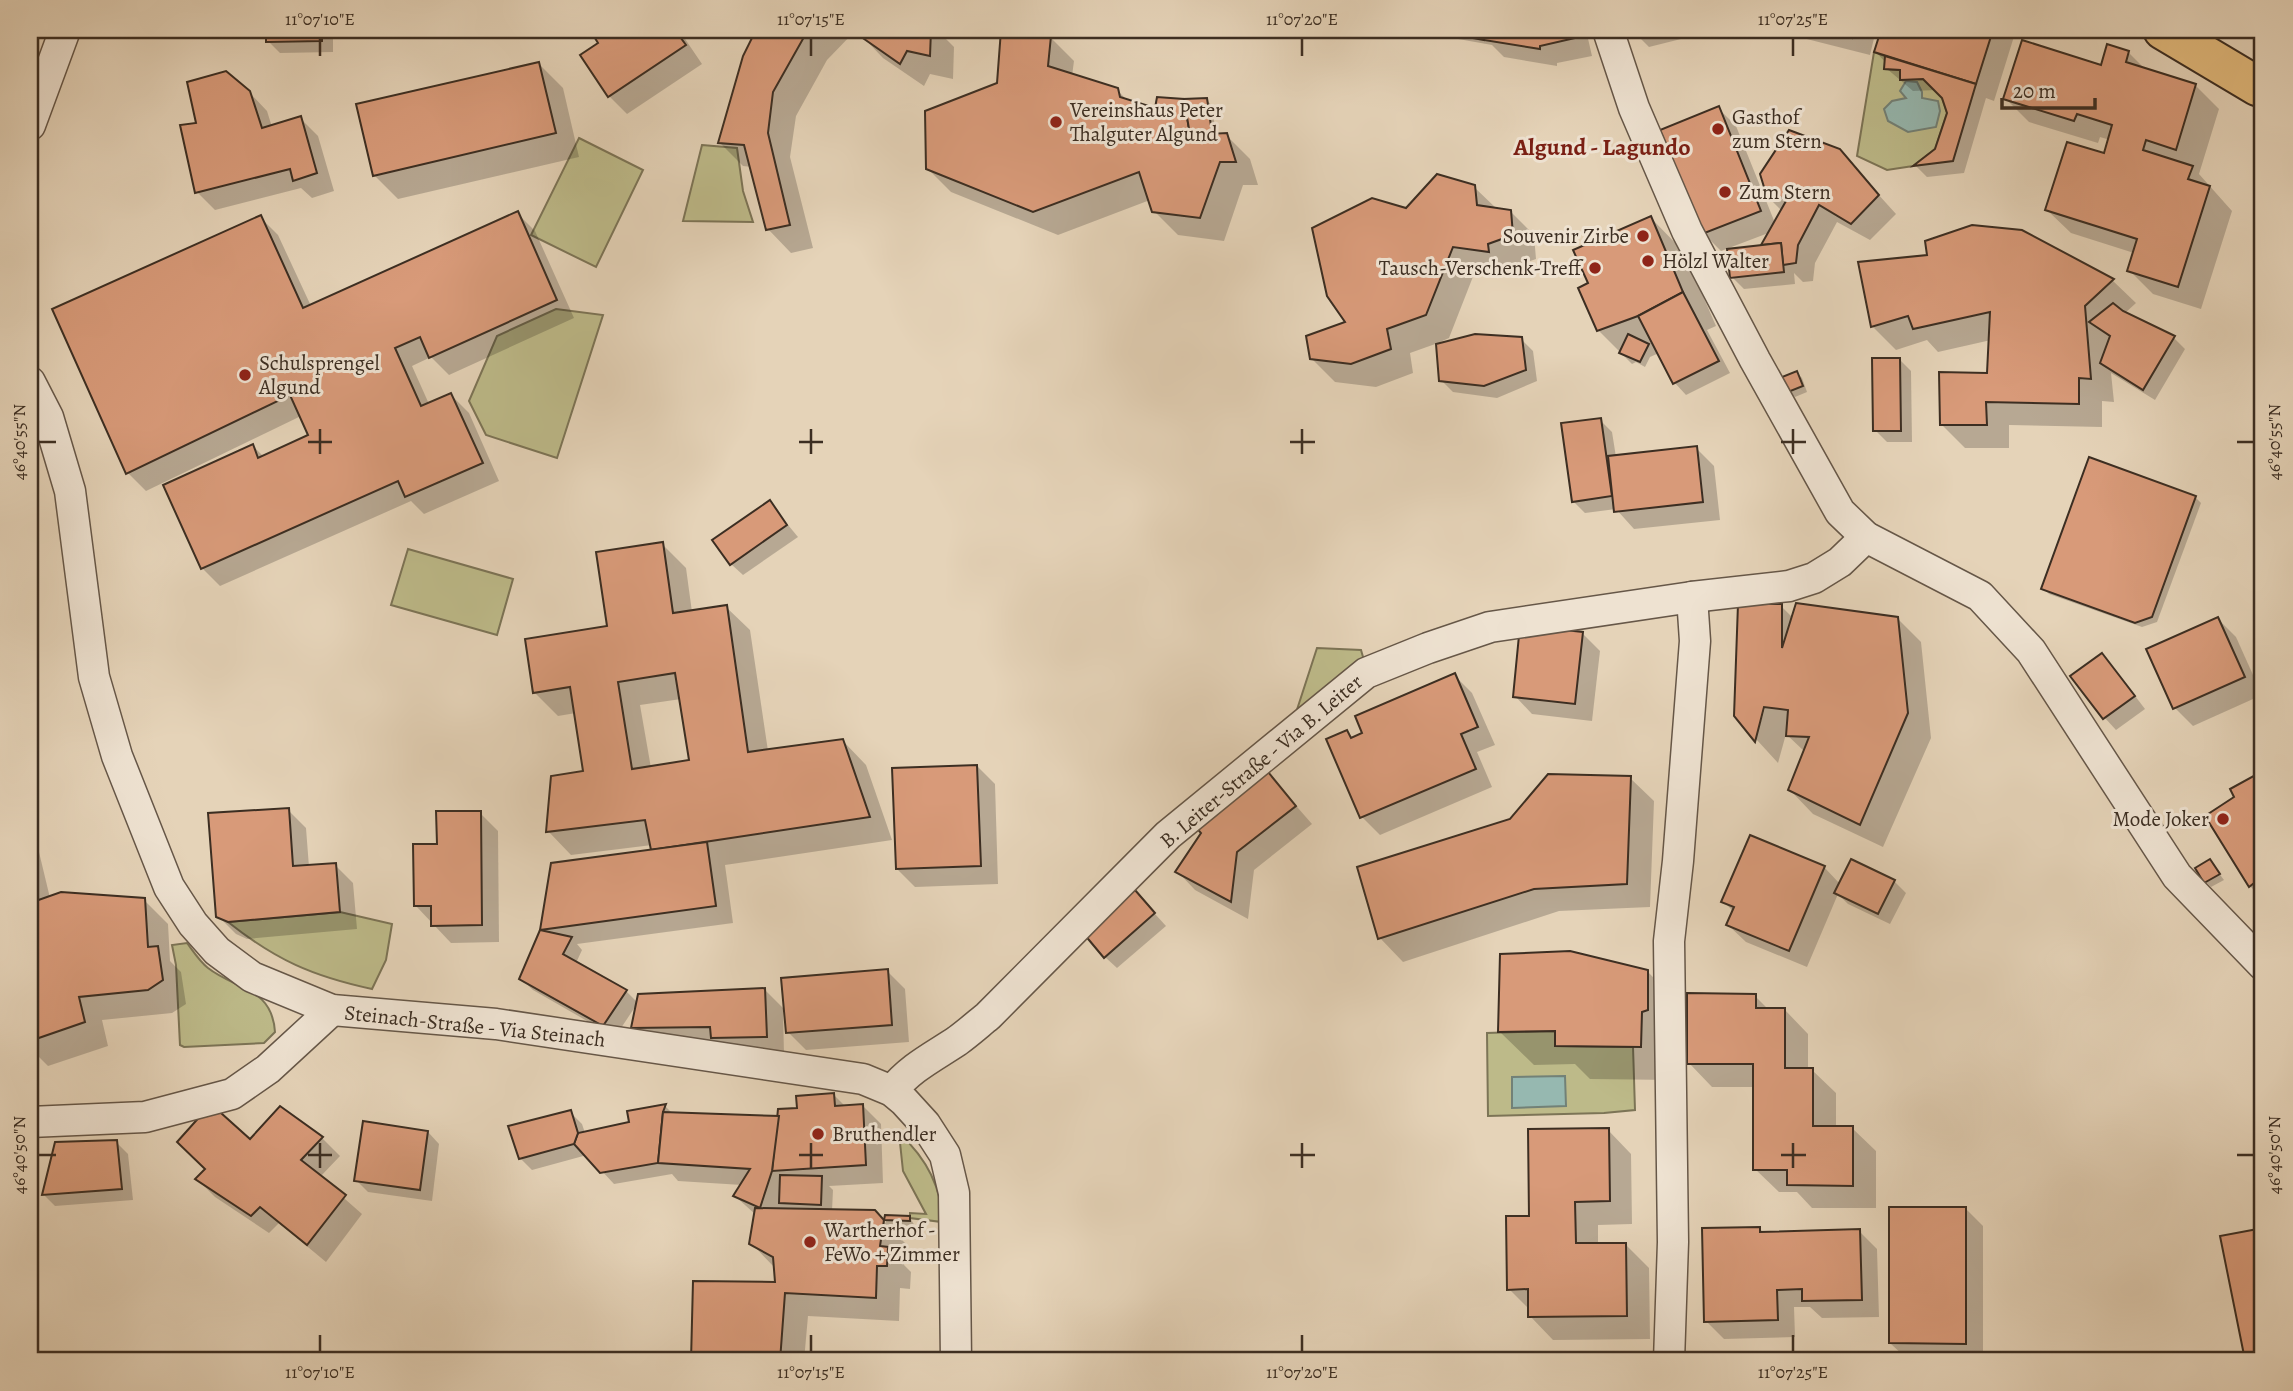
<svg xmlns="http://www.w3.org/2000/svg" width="2293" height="1391" font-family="Alegreya,serif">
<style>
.green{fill:#bdba89;stroke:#7c7456;stroke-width:2}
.water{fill:#96b8b0;stroke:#728177;stroke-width:2}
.shadow{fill:#0003;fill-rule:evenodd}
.building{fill:#d89a79;stroke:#3c2e22;stroke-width:2;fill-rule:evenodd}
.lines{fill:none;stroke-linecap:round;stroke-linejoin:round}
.minor-casing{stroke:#665748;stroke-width:33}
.major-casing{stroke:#3c2e22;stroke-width:42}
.minor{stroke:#eee2d1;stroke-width:30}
.major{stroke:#e2ba7c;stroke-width:38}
.ticks{fill:none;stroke:#3c2e22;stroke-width:2.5}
.poi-dot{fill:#8f2418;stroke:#eee2d1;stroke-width:2.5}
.labels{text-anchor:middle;stroke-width:6;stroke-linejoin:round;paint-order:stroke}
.poi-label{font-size:21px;fill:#3c2e22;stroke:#eee2d1;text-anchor:start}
.street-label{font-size:21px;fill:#3c2e22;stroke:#eee2d1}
.quarter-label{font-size:24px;font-weight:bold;fill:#7a1f14;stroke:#eee2d1}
.neatline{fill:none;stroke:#3c2e22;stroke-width:2.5}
.ticks-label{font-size:18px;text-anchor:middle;fill:#3c2e22}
</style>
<rect width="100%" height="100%" fill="#e5d3b8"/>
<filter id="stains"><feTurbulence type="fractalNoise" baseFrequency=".00286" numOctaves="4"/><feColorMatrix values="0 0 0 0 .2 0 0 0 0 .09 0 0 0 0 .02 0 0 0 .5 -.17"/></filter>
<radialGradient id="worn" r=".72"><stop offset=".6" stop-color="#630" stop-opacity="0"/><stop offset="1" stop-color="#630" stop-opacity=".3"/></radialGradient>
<g class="green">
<polygon points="1874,52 1885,56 1885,69 1900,70 1900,80 1923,79 1942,98 1947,113 1935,149 1913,166 1887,170 1857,156"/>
<polygon points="579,138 643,170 596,267 531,235"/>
<polygon points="702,145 737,148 743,191 753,222 683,221"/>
<polygon points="556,309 603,315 557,458 486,435 469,401 497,336"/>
<polygon points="408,549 513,579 497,635 391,605"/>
<polygon points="1317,648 1361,650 1365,664 1292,725"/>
<path d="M 340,912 L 392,924 L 386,960 L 372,989 C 312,976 276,960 228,922 Z"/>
<path d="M 187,943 C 193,951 200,962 208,968 C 236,990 272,987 275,1032 L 264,1043 L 184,1047 L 180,1045 L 176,965 L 172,945 Z"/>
<polygon points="1555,1031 1555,1046 1633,1047 1635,1110 1604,1113 1488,1116 1487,1033"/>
<path d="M 899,1133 C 924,1156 942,1186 942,1222 L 910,1218 L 910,1213 L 926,1214 L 903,1171 Z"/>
</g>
<g class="water">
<polygon points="1906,81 1917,82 1922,92 1922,98 1938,101 1940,111 1936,127 1908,132 1888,121 1884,109 1892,101 1906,98 1900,91"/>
<polygon points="1565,1076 1566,1106 1512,1108 1512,1077"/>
</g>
<g class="shadow">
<polygon points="30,30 49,30 30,36"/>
<polygon points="268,30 333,30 333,52 280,53 268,41"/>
<polygon points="418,30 451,30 424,36"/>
<polygon points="594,30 679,30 702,64 627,114 609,96 601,43 593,31"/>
<polygon points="752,30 856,30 827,60 796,116 790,157 813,248 791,253 768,229 752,167 743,166 720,143 754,38"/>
<polygon points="864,30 937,30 954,47 953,79 930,74 924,86 883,58 860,34"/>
<polygon points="1003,30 1030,30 1050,37 1074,61 1072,76 1117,90 1128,101 1157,110 1207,100 1212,106 1216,135 1226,135 1250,159 1258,185 1243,185 1224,241 1178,235 1154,211 1150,200 1058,235 951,192 927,168 999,84"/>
<polygon points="1436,30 1586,30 1592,56 1557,63 1557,66 1504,57 1492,45 1447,37 1441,31"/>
<polygon points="1636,30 1687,30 1689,37 1649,47 1638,36"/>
<polygon points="1771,30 1876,30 1870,55"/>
<polygon points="1883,30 2016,30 1994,101 1986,98 1964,173 1927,177 1916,166 1936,150 1948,113 1944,97 1937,90 1913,91 1886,68 1886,63 1876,52"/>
<polygon points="2254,30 2263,30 2263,39"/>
<polygon points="2128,52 2146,70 2195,85 2219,109 2199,174 2232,211 2201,309 2153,294 2129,270 2134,253 2071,233 2047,210 2105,155 2110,140 2100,137 2098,143 2029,122 2005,98 2102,67"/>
<polygon points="539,64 563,88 579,157 398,199 374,175"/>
<polygon points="249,92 267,111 272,127 300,118 318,136 334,191 312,198 301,188 215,210 197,192 198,124"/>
<polygon points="1718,108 1736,126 1775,223 1782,211 1770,199 1761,175 1839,151 1896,214 1870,240 1837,222 1815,263 1813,281 1803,282 1794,273 1795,284 1744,289 1732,277 1765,247 1763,245 1771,232 1721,251 1703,233"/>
<polygon points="1474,187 1497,209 1510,211 1534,235 1536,259 1510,268 1511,275 1476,269 1449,338 1440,342 1441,344 1521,339 1533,351 1537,381 1497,398 1453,392 1441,380 1438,343 1410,353 1413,373 1376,387 1335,382 1311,358 1347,323 1406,210"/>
<polygon points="517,213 535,231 574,318 449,375 431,357 412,366 429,404 451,395 469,413 499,481 424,514 411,501 220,586 202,568 165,486 253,446 264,457 310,436 301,416 146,491 128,473 260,217 278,235 311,306"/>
<polygon points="1651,218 1684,252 1716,326 1707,330 1730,373 1686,395 1675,383 1659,353 1650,357 1645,367 1636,362 1632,364 1598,330 1590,284"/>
<polygon points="1860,264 2112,280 2136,303 2124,314 2174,338 2185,349 2155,400 2111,373 2114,402 2102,401 2102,427 2009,425 2009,448 1965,448 1941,424 1989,374 1991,340 1938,352 1927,340 1896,350 1873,327"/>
<polygon points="1899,359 1911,371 1912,442 1887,442 1875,430"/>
<polygon points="1797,373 1802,378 1807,392 1795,397 1789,391"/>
<polygon points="1600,420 1612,432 1616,457 1696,448 1714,466 1720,520 1634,529 1616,509 1585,513 1573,501"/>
<polygon points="2195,497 2201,503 2157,622 2142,627 2049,594 2043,588"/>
<polygon points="769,502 798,537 743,575 731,564"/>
<path d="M 662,544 L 686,568 L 692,612 L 726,607 L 750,630 L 768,751 L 843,741 L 866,765 L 892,840 L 725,865 L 733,923 L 577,944 L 582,950 L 576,963 L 626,991 L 638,1003 L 765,990 L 786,1011 L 887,971 L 905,989 L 909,1042 L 806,1050 L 788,1032 L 786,1011 L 783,1011 L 784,1054 L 650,1045 L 633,1027 L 637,1004 L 615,1037 L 533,990 L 521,979 L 541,930 L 552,864 L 653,851 L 652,845 L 571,855 L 548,831 L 585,772 L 576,713 L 558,716 L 534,692 L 609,628 ZM 681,699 L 691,761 L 651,768 L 640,705 Z"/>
<path d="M 1781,606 L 1793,618 L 1897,618 L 1921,642 L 1931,738 L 1883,847 L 1813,814 L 1790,790 L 1805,752 L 1786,734 L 1778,763 L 1735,716 ZM 1765,698 L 1768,699 L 1757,734 L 1757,726 Z"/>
<polygon points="2218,619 2236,637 2262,695 2193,726 2175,708"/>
<polygon points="1582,633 1600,651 1592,721 1532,714 1515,696"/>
<polygon points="2102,655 2113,667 2145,709 2116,730 2105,718 2073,676"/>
<polygon points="1454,675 1472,693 1495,745 1477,752 1492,787 1380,835 1362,817 1347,732 1354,739"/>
<polygon points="977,766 995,784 998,884 915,887 897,869"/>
<polygon points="1264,769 1312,824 1254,870 1248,919 1195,890 1178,872"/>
<polygon points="2259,775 2263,779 2263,875 2254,882 2254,886 2263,879 2263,900 2250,886 2207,816 2236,797"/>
<polygon points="1630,778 1654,801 1650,907 1559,911 1403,962 1380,938 1360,869 1511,821"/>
<polygon points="288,810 306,828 309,867 335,865 353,883 357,929 247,939 236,934 218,916"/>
<polygon points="480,813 498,831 499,942 451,943 416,906 438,846"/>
<polygon points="30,843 39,852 50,898 144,900 168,924 170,961 181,972 186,1004 172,1013 102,1020 108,1046 48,1066 30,1048 30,945 39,943 30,914"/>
<polygon points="2210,861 2224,880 2211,887 2206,882"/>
<polygon points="1824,867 1840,884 1894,881 1906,893 1890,924 1848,904 1838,894 1807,967 1746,942 1728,925 1734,912 1723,901"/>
<polygon points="1135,892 1166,926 1117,968 1105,957"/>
<polygon points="1648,972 1681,1006 1674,1080 1590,1079 1575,1064 1534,1065 1500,1032"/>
<polygon points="1755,996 1769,1010 1785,1010 1808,1034 1808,1070 1812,1070 1836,1093 1836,1128 1852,1128 1876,1151 1876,1208 1812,1208 1797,1192 1779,1192 1755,1169 1755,1087 1712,1087 1689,1063"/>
<polygon points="833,1094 846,1107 863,1106 881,1124 883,1183 829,1186 833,1190 832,1211 874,1212 886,1223 886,1217 910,1218 915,1226 887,1225 907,1245 904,1265 911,1272 910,1289 900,1288 899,1321 808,1316 804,1361 693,1361 695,1282 776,1284 775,1268 751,1243 756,1215 735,1196 742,1185 678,1181 672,1174 614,1184 587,1155 532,1170 520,1158 570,1112 582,1124 585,1133 630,1124 629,1112 665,1106 673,1114 781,1117"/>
<polygon points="280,1109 322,1138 340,1156 320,1177 362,1214 326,1262 279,1223 269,1233 215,1197 197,1179 207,1169 250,1141"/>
<polygon points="1608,1130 1631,1154 1632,1224 1598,1225 1598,1245 1625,1244 1649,1268 1650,1339 1553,1340 1530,1316 1530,1310 1509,1289 1531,1218"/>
<polygon points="428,1132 439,1144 432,1201 368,1192 356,1180"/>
<polygon points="116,1142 128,1154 133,1200 55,1206 44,1195"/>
<polygon points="1965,1208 1983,1226 1983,1361 1908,1360 1890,1343"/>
<polygon points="1759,1228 1764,1233 1859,1231 1877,1249 1879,1317 1822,1318 1810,1307 1794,1307 1795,1337 1724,1339 1706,1321"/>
<polygon points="2263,1230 2263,1361 2253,1361 2246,1354 2222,1238"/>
</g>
<g class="building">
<polygon points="266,30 322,30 322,41 266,42"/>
<polygon points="590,30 675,30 686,45 608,97 580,55 598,43"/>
<polygon points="750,30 810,30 804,37 773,92 768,133 790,225 766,230 744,145 718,143 743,56 752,38"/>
<polygon points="862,30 931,30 930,56 907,51 900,64 857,34"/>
<polygon points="1001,30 1035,30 1051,36 1048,66 1118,88 1120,97 1155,108 1157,97 1184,99 1190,135 1227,133 1236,162 1220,162 1200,218 1152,212 1139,172 1033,212 926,169 925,111 997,83"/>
<polygon points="1440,30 1486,30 1484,40 1440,32"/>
<polygon points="1486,30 1573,30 1575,38 1540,46 1540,49 1484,40"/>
<polygon points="1634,30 1661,30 1636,37"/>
<polygon points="1819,30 1854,30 1852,38"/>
<polygon points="1881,30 1993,30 1976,84 1874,52"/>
<polygon points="2022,40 2101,65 2107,44 2129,51 2126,62 2196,84 2176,150 2146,140 2143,150 2193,166 2188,179 2210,186 2178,287 2127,271 2137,239 2045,210 2067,142 2104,153 2112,125 2077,114 2074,121 2003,99"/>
<polygon points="1885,56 1976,84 1953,161 1913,166 1935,149 1947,113 1942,98 1923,79 1900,80 1900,70 1884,69"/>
<polygon points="539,62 556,133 373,176 356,104"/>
<polygon points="226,71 250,91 262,128 301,116 317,173 293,181 290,169 195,193 180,125 196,123 187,82"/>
<polygon points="1207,98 1212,133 1190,135 1184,99"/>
<polygon points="1719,106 1761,211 1702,234 1660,130"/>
<polygon points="1789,130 1840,149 1879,195 1851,224 1819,205 1798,245 1796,263 1783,265 1781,243 1761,245 1786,201 1776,194 1768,200 1760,174"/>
<polygon points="1437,174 1475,185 1477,205 1511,210 1513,235 1488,244 1489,252 1453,247 1426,315 1387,329 1391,349 1351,364 1310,359 1306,336 1345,322 1327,296 1312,228 1372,198 1406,208"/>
<polygon points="518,211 557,300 429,358 420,337 395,348 421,406 451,393 483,463 405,497 398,481 201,569 163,485 253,444 258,458 308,435 290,395 126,474 52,309 261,215 303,308"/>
<polygon points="1651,216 1683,292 1638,316 1597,331 1578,288 1588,283 1573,250"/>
<polygon points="1972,225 2022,230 2114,279 2085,306 2091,379 2079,378 2079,404 1986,402 1987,425 1940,425 1939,372 1987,373 1990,312 1913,329 1908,316 1871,327 1858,262 1927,255 1925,241"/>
<polygon points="1781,243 1784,272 1730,278 1727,249"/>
<polygon points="1683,292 1719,361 1673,384 1638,316"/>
<polygon points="2113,303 2123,311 2175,336 2143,390 2100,363 2110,336 2089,322"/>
<polygon points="1475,334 1522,337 1526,370 1484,386 1439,381 1436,344"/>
<polygon points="1628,334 1649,344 1640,362 1619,353"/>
<polygon points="1872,358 1900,358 1901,431 1873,431"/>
<polygon points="1797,371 1803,386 1788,392 1782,377"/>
<polygon points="1601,418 1612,496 1572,502 1561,423"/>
<polygon points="1697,446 1703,502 1614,512 1608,456"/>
<polygon points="2089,457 2196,496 2152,617 2135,623 2041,589"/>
<polygon points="770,500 787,525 730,565 712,540"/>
<path d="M 663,542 L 673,613 L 727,605 L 748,752 L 843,739 L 870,817 L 651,850 L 645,820 L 546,832 L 551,776 L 583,771 L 570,687 L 533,693 L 525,639 L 607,626 L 596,552 ZM 675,673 L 689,760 L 632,769 L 618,682 Z"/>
<polygon points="1796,603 1898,617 1908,713 1860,825 1788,790 1809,737 1786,736 1788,710 1764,707 1755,742 1734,716 1738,604 1782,604 1782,648"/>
<polygon points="2218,617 2245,677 2173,709 2146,649"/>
<polygon points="1520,625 1583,632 1575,704 1513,697"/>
<polygon points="2102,653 2135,696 2103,719 2070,676"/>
<polygon points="1455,673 1478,727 1461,734 1476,769 1360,818 1326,739 1347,730 1351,738 1362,733 1355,716"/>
<polygon points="977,765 981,866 896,869 892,768"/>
<polygon points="1264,767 1296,806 1237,852 1231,902 1175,872 1201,833 1194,825"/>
<polygon points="2259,773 2263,779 2263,887 2258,880 2249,887 2205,816 2234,797 2230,789"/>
<polygon points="1548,774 1631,776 1627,884 1534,889 1378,939 1357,867 1510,819"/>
<polygon points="289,808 293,866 336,863 340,912 228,922 216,917 208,813"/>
<polygon points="436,811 481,811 482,925 431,926 431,906 414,906 413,844 437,844"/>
<polygon points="1750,835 1825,866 1789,951 1726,925 1734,907 1721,902"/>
<polygon points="707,842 716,906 540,930 551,863"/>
<polygon points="1851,859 1895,880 1878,914 1834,893"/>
<polygon points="2210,859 2220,874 2204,883 2195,868"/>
<polygon points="1135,890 1155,913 1104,958 1084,934"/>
<polygon points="61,892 145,898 148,947 158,946 163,980 148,990 79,997 85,1022 30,1041 30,944 37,941 30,919 30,903"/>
<polygon points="540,930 572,937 563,954 627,990 603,1026 519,979"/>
<polygon points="1570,951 1648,970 1648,1010 1642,1012 1641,1047 1555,1046 1555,1031 1498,1032 1500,954"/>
<polygon points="888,969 892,1025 786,1033 781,978"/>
<polygon points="765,988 767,1037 711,1038 710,1027 631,1028 638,994"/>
<polygon points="1687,993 1756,994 1756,1008 1785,1008 1785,1068 1813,1068 1813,1126 1853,1126 1853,1186 1787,1185 1787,1170 1753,1170 1753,1064 1687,1064"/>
<polygon points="834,1093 835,1106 863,1104 866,1165 772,1171 778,1109 797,1108 796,1096"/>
<polygon points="211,1104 250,1139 280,1106 323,1137 301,1160 346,1195 307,1245 260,1207 251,1216 195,1179 205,1169 177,1142"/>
<polygon points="666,1104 663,1112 658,1163 600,1173 574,1144 578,1133 629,1122 627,1111"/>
<polygon points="571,1110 578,1133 574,1144 519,1159 508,1126"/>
<polygon points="663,1112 779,1116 772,1171 760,1208 733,1196 750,1169 658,1163"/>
<polygon points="363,1121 428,1131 420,1190 354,1181"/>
<polygon points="1609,1128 1610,1201 1575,1202 1576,1243 1626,1243 1627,1316 1528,1317 1528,1289 1507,1290 1506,1216 1529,1216 1528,1129"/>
<polygon points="117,1140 122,1189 42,1195 55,1142"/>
<polygon points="780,1175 822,1176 821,1205 779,1203"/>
<polygon points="1889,1207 1966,1207 1966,1344 1889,1343"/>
<polygon points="755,1208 875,1210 884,1220 880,1246 888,1247 887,1266 877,1266 876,1298 785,1293 780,1361 691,1361 693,1281 775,1282 773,1257 749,1244"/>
<polygon points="885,1215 910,1216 910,1221 884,1220"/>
<polygon points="1760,1227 1760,1232 1860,1229 1862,1300 1802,1301 1802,1289 1777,1290 1778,1320 1704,1322 1702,1228"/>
<polygon points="2263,1228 2263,1351 2244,1355 2220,1236"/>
</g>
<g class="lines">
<g class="minor-casing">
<g id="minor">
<polyline points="1608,30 1634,108 1687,231 1755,360 1840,512 1866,537 1980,596 2031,651 2177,876 2263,965"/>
<polyline points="30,125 65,30"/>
<polyline points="30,382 48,417 70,491 94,677 117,756 169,887 193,924 217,951 252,977 332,1010 496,1024 863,1079 892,1091 904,1101 925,1124 945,1155 954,1193 956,1361"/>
<path d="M 892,1091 C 910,1068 933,1057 957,1041 C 968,1033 977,1025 988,1016 L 1168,835 L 1366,673 L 1428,648 L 1490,627 L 1692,597 L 1789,586 L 1814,578 L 1840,562 L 1866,537"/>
<polyline points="30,1122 145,1117 232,1094 268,1069 332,1010"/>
<polyline points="1669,1361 1673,1242 1669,941 1678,861 1695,641 1692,597"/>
</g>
</g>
<g class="major-casing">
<polyline id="major" points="2163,30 2257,86 2263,88"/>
</g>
<use href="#minor" class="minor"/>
<use href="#major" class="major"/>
</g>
<path class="ticks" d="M 320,38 L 320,56M 811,38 L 811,56M 1302,38 L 1302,56M 1793,38 L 1793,56M 320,429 L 320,454M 811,429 L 811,454M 1302,429 L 1302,454M 1793,429 L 1793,454M 38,442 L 56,442M 308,442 L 332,442M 799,442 L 823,442M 1290,442 L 1315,442M 1781,442 L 1806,442M 2237,442 L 2254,442M 320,1143 L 320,1168M 811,1143 L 811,1168M 1302,1143 L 1302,1168M 1793,1143 L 1793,1168M 38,1155 L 56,1155M 308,1155 L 332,1155M 799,1155 L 823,1155M 1290,1155 L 1315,1155M 1781,1155 L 1806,1155M 2237,1155 L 2254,1155M 320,1335 L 320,1352M 811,1335 L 811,1352M 1302,1335 L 1302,1352M 1793,1335 L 1793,1352"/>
<g class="poi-dot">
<circle cx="1056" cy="122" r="7"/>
<circle cx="1718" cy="129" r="7"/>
<circle cx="1725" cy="192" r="7"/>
<circle cx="1643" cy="236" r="7"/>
<circle cx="1648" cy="261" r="7"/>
<circle cx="1595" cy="268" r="7"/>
<circle cx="245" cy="375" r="7"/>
<circle cx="2223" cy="819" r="7"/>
<circle cx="818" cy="1134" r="7"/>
<circle cx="810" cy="1242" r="7"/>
</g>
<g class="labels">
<g class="poi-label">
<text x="1070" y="117">Vereinshaus Peter<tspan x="1070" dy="24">Thalguter Algund</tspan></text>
<text x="1732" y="124">Gasthof<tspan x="1732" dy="24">zum Stern</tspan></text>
<text x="1739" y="199">Zum Stern</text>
<text x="1629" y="243" text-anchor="end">Souvenir Zirbe</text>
<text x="1662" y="268">Hölzl Walter</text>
<text x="1581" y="275" text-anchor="end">Tausch-Verschenk-Treff</text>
<text x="259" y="370">Schulsprengel<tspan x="259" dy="24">Algund</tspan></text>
<text x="2209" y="826" text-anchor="end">Mode Joker</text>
<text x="832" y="1141">Bruthendler</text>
<text x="824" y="1237">Wartherhof -<tspan x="824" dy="24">FeWo + Zimmer</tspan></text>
</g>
<g class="street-label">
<text transform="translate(1261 761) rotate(-40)" y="7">B. Leiter-Straße - Via B. Leiter</text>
<text transform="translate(475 1026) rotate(6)" y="7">Steinach-Straße - Via Steinach</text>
</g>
<g class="quarter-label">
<text x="1602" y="155">Algund - Lagundo</text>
</g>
</g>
<rect width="2293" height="1391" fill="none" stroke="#e5d3b8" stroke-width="77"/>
<path d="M2002 98v10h93v-10" fill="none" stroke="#3c2e22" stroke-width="3.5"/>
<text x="2013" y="98" font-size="21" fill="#3c2e22" stroke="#eee2d1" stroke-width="5" paint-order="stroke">20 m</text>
<rect x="38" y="38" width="2216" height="1314" class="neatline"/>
<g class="ticks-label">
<text x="320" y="25">11°07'10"E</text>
<text x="811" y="25">11°07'15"E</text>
<text x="1302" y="25">11°07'20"E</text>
<text x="1793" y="25">11°07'25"E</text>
<text transform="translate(19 442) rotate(-90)" y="6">46°40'55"N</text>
<text transform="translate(2274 442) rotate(-90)" y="6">46°40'55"N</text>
<text transform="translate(19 1155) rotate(-90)" y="6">46°40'50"N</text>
<text transform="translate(2274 1155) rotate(-90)" y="6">46°40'50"N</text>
<text x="320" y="1378">11°07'10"E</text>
<text x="811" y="1378">11°07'15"E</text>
<text x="1302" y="1378">11°07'20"E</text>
<text x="1793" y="1378">11°07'25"E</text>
</g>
<rect width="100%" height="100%" filter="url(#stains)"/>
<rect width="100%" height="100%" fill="url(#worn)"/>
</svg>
